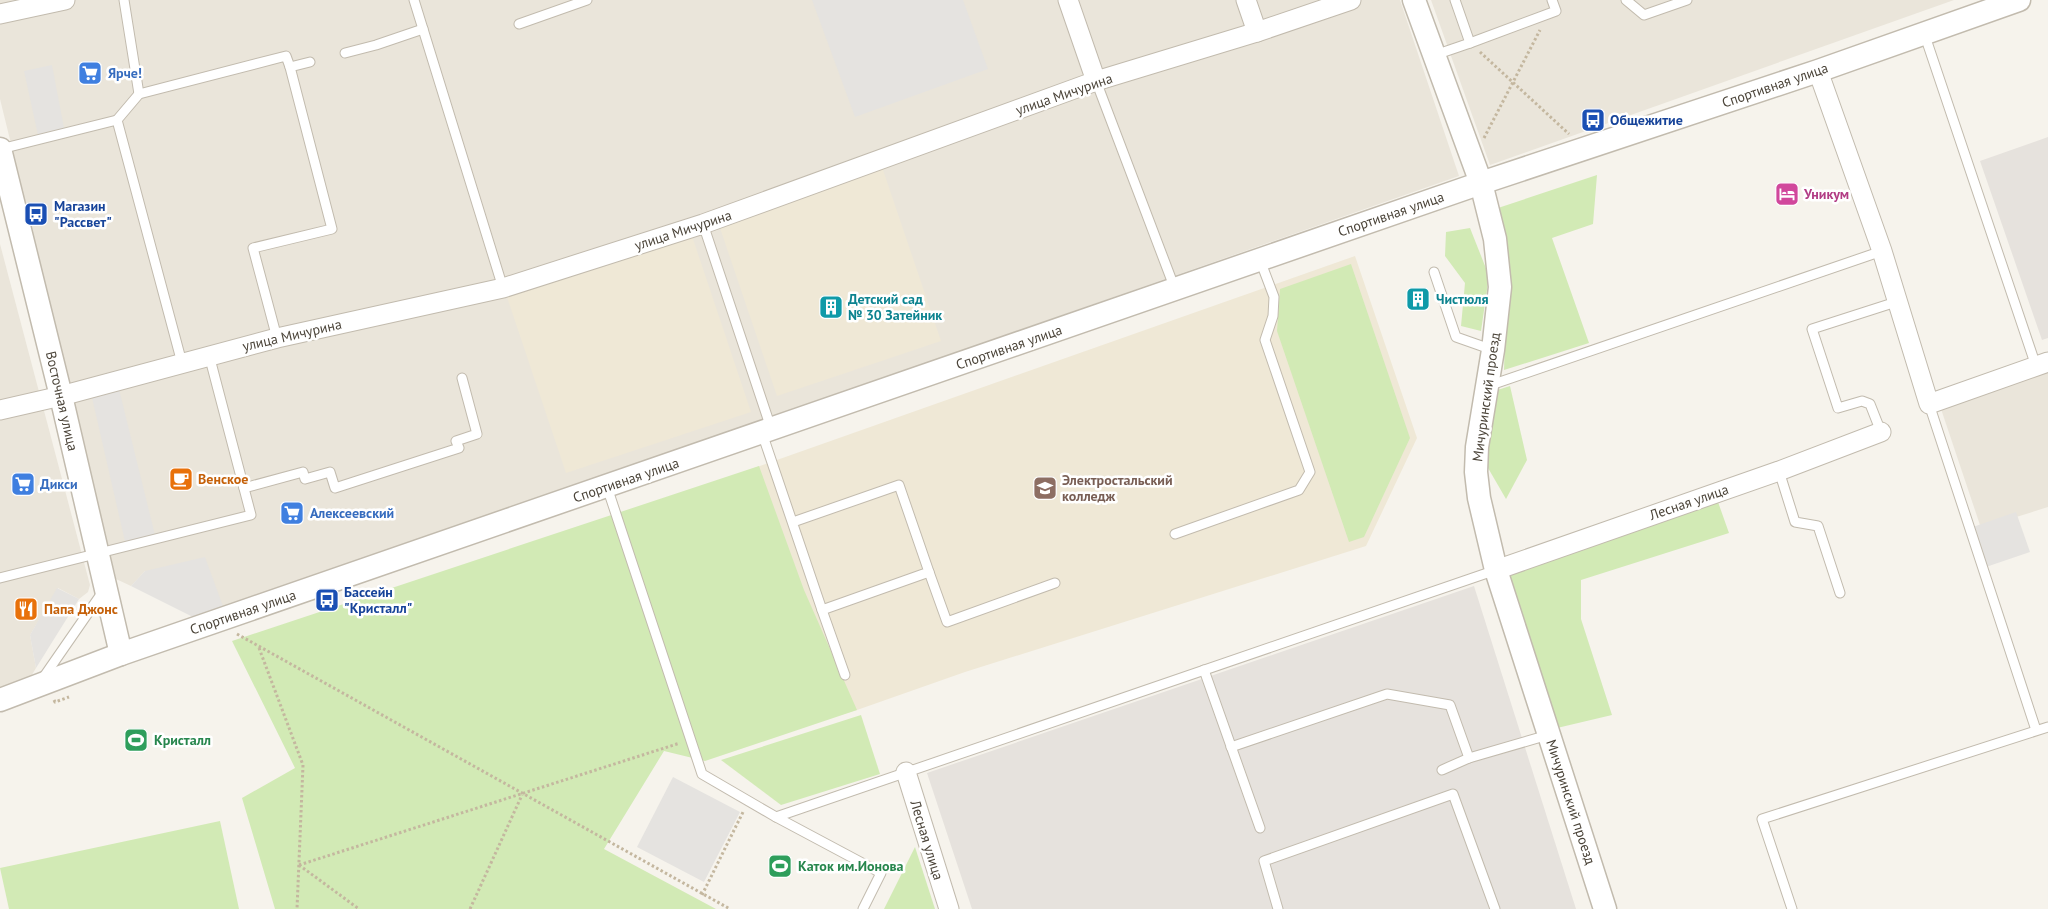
<svg xmlns="http://www.w3.org/2000/svg" width="2048" height="909" font-family="'PT Sans',sans-serif">
<style>
.residential{fill:#eae5da}
.industrial{fill:#e6e2dd}
.education{fill:#efe8d6}
.green{fill:#d2eab5}
.parking{fill:#e5e3e0}
.lines{fill:none;stroke-linecap:round;stroke-linejoin:round}
.service-casing{stroke:#c2bbae;stroke-width:11}
.minor-casing{stroke:#c2bbae;stroke-width:21}
.tertiary-casing{stroke:#c2bbae;stroke-width:25}
.path{stroke:#c4b79f;stroke-width:3;stroke-dasharray:2.5 2.5;stroke-linecap:butt}
.service{stroke:#fff;stroke-width:9}
.minor{stroke:#fff;stroke-width:19}
.tertiary{stroke:#fff;stroke-width:22}
.labels{text-anchor:middle;stroke-width:5;stroke-linejoin:round;paint-order:stroke}
.shop-label{font-size:14px;font-weight:bold;fill:#366cbe;stroke:#fff;text-anchor:start}
.street-label{font-size:14px;fill:#4b4439;stroke:#fff}
.transit-label{font-size:14px;font-weight:bold;fill:#164399;stroke:#fff;text-anchor:start}
.hotel-label{font-size:14px;font-weight:bold;fill:#b23c85;stroke:#fff;text-anchor:start}
.culture-label{font-size:14px;font-weight:bold;fill:#0d838f;stroke:#fff;text-anchor:start}
.food-label{font-size:14px;font-weight:bold;fill:#c56008;stroke:#fff;text-anchor:start}
.education-label{font-size:14px;font-weight:bold;fill:#785e54;stroke:#fff;text-anchor:start}
.leisure-label{font-size:14px;font-weight:bold;fill:#27864d;stroke:#fff;text-anchor:start}
</style>
<rect width="100%" height="100%" fill="#f6f3ec"/>
<g class="residential">
<polygon points="0,0 1400,0 1459,176 224,609 145,571 131,586 116,579 69,380 0,99"/>
<polygon points="1431,0 1954,0 1490,165"/>
<polygon points="0,244 90,585 88,592 79,599 58,588 30,635 36,668 30,678 0,688"/>
<polygon points="2048,370 2048,507 1981,528 1940,406"/>
</g>
<g class="industrial">
<polygon points="2048,137 2048,338 2042,340 1980,161"/>
<polygon points="1474,586 1576,909 972,909 927,773"/>
</g>
<g class="education">
<polygon points="882,167 941,341 777,396 718,222"/>
<polygon points="690,230 751,412 566,473 505,291"/>
<polygon points="1355,256 1417,438 1366,546 965,672 857,710 710,755 632,511"/>
</g>
<g class="green">
<polygon points="1597,175 1593,224 1552,238 1589,343 1504,370 1507,272 1498,208"/>
<polygon points="1470,228 1489,276 1481,331 1461,326 1465,283 1445,256 1446,232"/>
<polygon points="1351,264 1410,438 1364,537 1349,542 1277,331 1280,289"/>
<polygon points="1510,386 1527,460 1506,499 1484,461 1491,392"/>
<polygon points="759,466 804,590 857,710 705,761 664,751 604,849 716,909 275,909 242,798 295,768 232,641"/>
<polygon points="1718,502 1729,533 1581,580 1581,619 1612,715 1557,728 1509,576 1562,555"/>
<polygon points="861,715 880,774 781,805 721,760"/>
<polygon points="220,821 239,909 9,909 0,868"/>
<polygon points="915,847 935,909 884,909"/>
</g>
<g class="parking">
<polygon points="812,0 963,0 988,69 855,117"/>
<polygon points="52,65 65,133 39,140 24,71"/>
<polygon points="117,381 156,539 126,546 90,389"/>
<polygon points="2016,512 2030,552 1983,568 1970,528"/>
<polygon points="205,557 224,609 195,618 131,586 145,571"/>
<polygon points="57,588 79,599 36,668 30,635"/>
<polygon points="673,777 740,812 704,882 637,847"/>
</g>
<g class="lines">
<g class="service-casing">
<g id="service">
<polyline points="124,0 139,94"/>
<polyline points="414,0 503,288"/>
<polyline points="1626,0 1644,15 1687,0"/>
<polyline points="519,24 587,0"/>
<polyline points="1924,33 2036,366"/>
<polyline points="1470,43 1556,11 1552,0"/>
<polyline points="345,53 376,45 423,29"/>
<polyline points="1435,55 1470,43 1455,0"/>
<polyline points="1096,81 1175,289"/>
<polyline points="1,149 117,120"/>
<polyline points="703,224 771,428"/>
<polyline points="1434,272 1456,337 1493,350"/>
<polyline points="277,338 253,248 332,229 290,67 310,62"/>
<polyline points="182,363 117,120 139,94 286,56 290,67"/>
<polyline points="1488,386 1882,251"/>
<polyline points="1929,404 2036,730"/>
<polyline points="1881,432 1870,404 1862,401 1838,408 1812,329 1896,302"/>
<polyline points="762,433 822,610 929,572 899,485 793,522"/>
<polyline points="1779,471 1795,522 1818,526 1840,593"/>
<polyline points="607,487 702,774 776,817 881,873 863,909"/>
<polyline points="244,488 303,472 305,479 330,472 335,488 459,448 456,441 477,434 462,378"/>
<polyline points="1175,534 1299,490 1310,472 1265,340 1273,316 1274,297 1260,260"/>
<polyline points="929,572 947,622 1055,583"/>
<polyline points="0,578 251,515 209,355"/>
<polyline points="822,610 845,675"/>
<polyline points="1204,670 1260,828"/>
<polyline points="43,678 104,590"/>
<polyline points="1231,747 1387,694 1450,705 1469,758 1442,770"/>
<polyline points="1469,758 1548,735"/>
<polyline points="776,817 1496,570"/>
<polyline points="1278,909 1264,861 1453,794 1495,909"/>
<polyline points="1792,909 1762,819 2048,727"/>
</g>
</g>
<g class="minor-casing">
<g id="minor">
<polyline points="1068,0 1096,81"/>
<polyline points="1246,0 1257,32"/>
<polyline points="0,14 65,0"/>
<polyline points="1818,71 1882,251 1929,404 2048,362"/>
<polyline points="0,410 61,396 277,338 503,288 703,224 1096,81 1257,32 1351,0"/>
<polyline points="1496,570 1779,471 1881,432"/>
<polyline points="906,772 949,909"/>
</g>
</g>
<g class="tertiary-casing">
<g id="tertiary">
<polyline points="1414,0 1481,183 1495,239 1500,287 1493,350 1477,447 1476,472 1479,498 1496,570 1605,909"/>
<polyline points="0,149 61,396 121,654"/>
<polyline points="0,700 121,654 1481,183 1818,71 2019,0"/>
</g>
</g>
<g class="path">
<polyline points="1480,52 1569,134"/>
<polyline points="1484,138 1540,30"/>
<polyline points="237,634 730,909"/>
<polyline points="259,648 303,765 297,909"/>
<polyline points="54,700 55,702 69,697"/>
<polyline points="299,865 680,743"/>
<polyline points="299,865 359,909"/>
<polyline points="702,895 744,810"/>
<polyline points="470,909 522,795"/>
</g>
<use href="#service" class="service"/>
<use href="#minor" class="minor"/>
<use href="#tertiary" class="tertiary"/>
</g>
<defs>
<g id="supermarket-square" transform="scale(1.25)"><rect x="-9" y="-9" width="18" height="18" rx="4" fill="#3f7fe0" stroke="#fff"/><path d="M-6-5.5h2.5l.6 2H6L4.5 2H-2.5L-4.4-4H-6ZM-1.5 3.2a1.3 1.3 0 1 0 .1 0ZM3 3.2a1.3 1.3 0 1 0 .1 0Z" fill="#fff"/></g>
<g id="bus-square" transform="scale(1.25)"><rect x="-9" y="-9" width="18" height="18" rx="4" fill="#1a4fb4" stroke="#fff"/><path d="M-5-6H5V4H4V6H2V4H-2V6H-4V4H-5ZM-3.5-4V0h7V-4ZM-3.5 1.2v1.5H-2V1.2ZM2 1.2v1.5H3.5V1.2Z" fill="#fff"/></g>
<g id="hotel-square" transform="scale(1.25)"><rect x="-9" y="-9" width="18" height="18" rx="4" fill="#d1479c" stroke="#fff"/><path d="M-6-4.5h1.5V1H6V5H4.5V3h-9V5H-6ZM-4 0a1.8 1.8 0 1 1 3.6 0ZM.5 0V-2.5h3Q6-2.5 6 0Z" fill="#fff"/></g>
<g id="building-square" transform="scale(1.25)"><rect x="-9" y="-9" width="18" height="18" rx="4" fill="#0f9aa8" stroke="#fff"/><path d="M-4-6H4V6H1V3H-1V6H-4ZM-2.5-4.3h1.7v1.8h-1.7ZM.8-4.3h1.7v1.8H.8ZM-2.5-1h1.7V.8h-1.7ZM.8-1h1.7V.8H.8Z" fill="#fff"/></g>
<g id="cafe-square" transform="scale(1.25)"><rect x="-9" y="-9" width="18" height="18" rx="4" fill="#e8710a" stroke="#fff"/><path d="M-5.5-4.5H6V0H3Q3 3.5 0 3.5H-2.5Q-5.5 3.5-5.5 0ZM3-3.2v2h1.7v-2ZM-6 4.5H4V6H-6Z" fill="#fff"/></g>
<g id="university-square" transform="scale(1.25)"><rect x="-9" y="-9" width="18" height="18" rx="4" fill="#8d6e63" stroke="#fff"/><path d="M0-5L7-2L0 1L-7-2ZM-4 1L0 2.5L4 1V4Q0 6-4 4Z" fill="#fff"/></g>
<g id="restaurant-square" transform="scale(1.25)"><rect x="-9" y="-9" width="18" height="18" rx="4" fill="#e8710a" stroke="#fff"/><path d="M-5-6h1v4h1v-4h1v4h1v-4h1v5L-1.5 .5V6h-2V.5L-5-1ZM5-6V6H3V1.5H1.5Q1.5-4 5-6Z" fill="#fff"/></g>
<g id="stadium-square" transform="scale(1.25)"><rect x="-9" y="-9" width="18" height="18" rx="4" fill="#2e9e5b" stroke="#fff"/><path d="M0-5a6.5 5 0 1 0 0 10a6.5 5 0 1 0 0-10ZM-3.5-1.8h7v3.6h-7Z" fill="#fff"/></g>
</defs>
<g fill-rule="evenodd">
<use href="#supermarket-square" x="90" y="73"/>
<use href="#bus-square" x="1593" y="120"/>
<use href="#hotel-square" x="1787" y="194"/>
<use href="#bus-square" x="36" y="214"/>
<use href="#building-square" x="1418" y="299"/>
<use href="#building-square" x="831" y="307"/>
<use href="#cafe-square" x="181" y="479"/>
<use href="#supermarket-square" x="23" y="484"/>
<use href="#university-square" x="1045" y="488"/>
<use href="#supermarket-square" x="292" y="513"/>
<use href="#bus-square" x="327" y="600"/>
<use href="#restaurant-square" x="26" y="609"/>
<use href="#stadium-square" x="136" y="740"/>
<use href="#stadium-square" x="780" y="866"/>
</g>
<g class="labels">
<g class="shop-label">
<text x="108" y="78">Ярче!</text>
<text x="40" y="489">Дикси</text>
<text x="310" y="518">Алексеевский</text>
</g>
<g class="street-label">
<text transform="translate(1775 85) rotate(-19)" y="5">Спортивная улица</text>
<text transform="translate(1064 94) rotate(-19)" y="5">улица Мичурина</text>
<text transform="translate(1391 214) rotate(-19)" y="5">Спортивная улица</text>
<text transform="translate(683 230) rotate(-18)" y="5">улица Мичурина</text>
<text transform="translate(292 335) rotate(-13)" y="5">улица Мичурина</text>
<text transform="translate(1009 347) rotate(-19)" y="5">Спортивная улица</text>
<text transform="translate(1486 397) rotate(-82)" y="5">Мичуринский проезд</text>
<text transform="translate(62 401) rotate(77)" y="5">Восточная улица</text>
<text transform="translate(626 480) rotate(-19)" y="5">Спортивная улица</text>
<text transform="translate(1689 502) rotate(-19)" y="5">Лесная улица</text>
<text transform="translate(243 612) rotate(-19)" y="5">Спортивная улица</text>
<text transform="translate(1571 802) rotate(72)" y="5">Мичуринский проезд</text>
<text transform="translate(927 840) rotate(73)" y="5">Лесная улица</text>
</g>
<g class="transit-label">
<text x="1610" y="125">Общежитие</text>
<text x="54" y="211">Магазин<tspan x="54" dy="16">"Рассвет"</tspan></text>
<text x="344" y="597">Бассейн<tspan x="344" dy="16">"Кристалл"</tspan></text>
</g>
<g class="hotel-label">
<text x="1804" y="199">Уникум</text>
</g>
<g class="culture-label">
<text x="848" y="304">Детский сад<tspan x="848" dy="16">№ 30 Затейник</tspan></text>
<text x="1436" y="304">Чистюля</text>
</g>
<g class="food-label">
<text x="198" y="484">Венское</text>
<text x="44" y="614">Папа Джонс</text>
</g>
<g class="education-label">
<text x="1062" y="485">Электростальский<tspan x="1062" dy="16">колледж</tspan></text>
</g>
<g class="leisure-label">
<text x="154" y="745">Кристалл</text>
<text x="798" y="871">Каток им.Ионова</text>
</g>
</g>
</svg>
